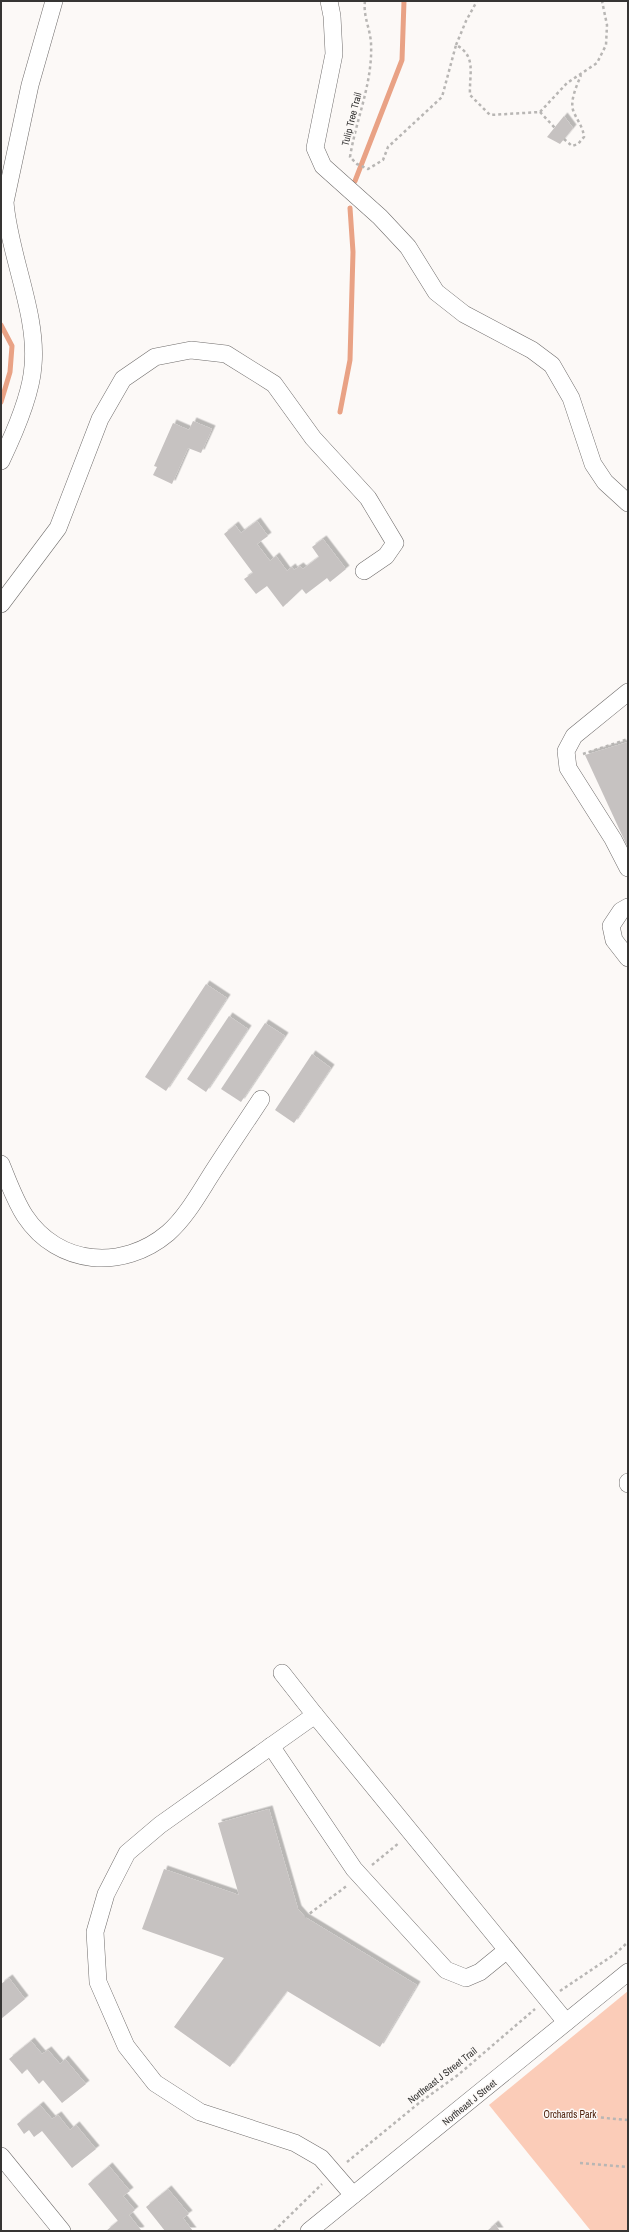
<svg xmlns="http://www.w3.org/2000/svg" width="629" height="2232" font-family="'Archivo Narrow',sans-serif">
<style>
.green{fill:#fbccb8}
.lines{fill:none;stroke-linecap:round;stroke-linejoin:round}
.stream{stroke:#e9a285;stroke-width:5}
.building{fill:#c6c2c1;filter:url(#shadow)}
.minor-casing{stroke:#706d6c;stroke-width:18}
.path{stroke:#b8b6b4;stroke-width:2.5;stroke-dasharray:3 3;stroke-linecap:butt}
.minor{stroke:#fff;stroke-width:17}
.labels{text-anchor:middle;stroke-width:3;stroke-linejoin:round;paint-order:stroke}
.street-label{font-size:10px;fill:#363534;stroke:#fcf9f7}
.park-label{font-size:10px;fill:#4f220d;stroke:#fcf9f7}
</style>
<defs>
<filter id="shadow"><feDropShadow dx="3.5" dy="-3.5" stdDeviation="0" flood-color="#0004"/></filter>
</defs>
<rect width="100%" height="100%" fill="#fcf9f7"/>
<polygon class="green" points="628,1991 628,2231 591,2231 489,2105"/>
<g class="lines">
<g class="stream">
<polyline points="355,181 402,60 404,1"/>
<polyline points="1,325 12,346 10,372 1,402"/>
<polyline points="340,412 350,360 353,252 350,208"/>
</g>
</g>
<g class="building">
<polygon points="564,116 573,128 560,144 547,137"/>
<polygon points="193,421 212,429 201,453 188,448 172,484 153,475 157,467 154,466 173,423 189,430"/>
<polygon points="257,521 268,536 257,544 270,561 276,556 287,571 292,567 294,570 300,566 303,569 319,557 312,547 323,539 346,569 330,582 327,578 306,594 302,589 283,607 267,586 256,594 244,579 253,573 224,534 235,525 241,533"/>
<polygon points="628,742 628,848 585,755"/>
<polygon points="206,984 227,998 166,1091 145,1077"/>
<polygon points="229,1016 248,1029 206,1092 187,1079"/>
<polygon points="265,1023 285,1036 241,1102 221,1089"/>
<polygon points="312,1054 331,1068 294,1123 275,1110"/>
<polygon points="269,1809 298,1909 305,1917 417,1985 380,2047 287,1991 230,2067 174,2027 224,1958 142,1929 164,1869 239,1895 218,1823"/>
<polygon points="9,1978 25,1999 1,2019 1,1984"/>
<polygon points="31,2041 42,2054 48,2050 60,2064 65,2059 86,2084 62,2103 43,2080 39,2084 27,2069 22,2074 9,2059"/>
<polygon points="40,2105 52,2119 58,2115 70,2130 76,2125 96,2149 72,2168 42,2131 34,2137 29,2130 24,2134 17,2124"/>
<polygon points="109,2166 130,2191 123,2196 135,2210 129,2215 141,2230 139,2231 106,2231 118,2221 88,2184"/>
<polygon points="168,2189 189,2214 183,2218 193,2231 165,2231 146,2207"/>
<polygon points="495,2224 500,2231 487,2231"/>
</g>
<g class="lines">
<g class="minor-casing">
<g id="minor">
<polyline points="329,1 332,16 334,54 315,148 323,166 380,217 408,247 436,292 464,314 532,350 552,365 571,398 593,464 605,482 628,503"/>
<path d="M 1,461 C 14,434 31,396 33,366 C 38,314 9,255 5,202 L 30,85 L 54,1"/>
<polyline points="1,604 58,528 100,419 123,379 155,357 191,350 226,354 274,384 313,438 368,498 395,543 386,556 364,571"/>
<polyline points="628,692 574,736 566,751 568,768 613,839 628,868"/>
<polyline points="628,907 621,911 611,926 614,940 628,958"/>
<path d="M 1,1164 C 8,1181 15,1201 25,1216 C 58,1266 123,1271 168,1233 C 185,1218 197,1197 209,1178 C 226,1151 244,1125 261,1099"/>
<polyline points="628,1482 628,1484"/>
<polyline points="282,1673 315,1715"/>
<polyline points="271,1746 354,1869 446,1970 466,1978 480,1972 507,1950"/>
<polyline points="1,2156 62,2231"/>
<polyline points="353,2195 321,2158 295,2143 200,2112 155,2083 126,2046 98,1982 95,1932 106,1894 127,1853 160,1825 315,1715 566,2022"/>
<polyline points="309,2231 628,1972"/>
</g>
</g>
<g class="path">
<path d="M 365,1 C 363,16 370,28 371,43 C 373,83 356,119 350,157 L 357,164 L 368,169 L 383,160 L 388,147 L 442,97 L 456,45 C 477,56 469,74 470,95 L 490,115 L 540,112 L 567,83 L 597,63 L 606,45 L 607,25 L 602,1"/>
<polyline points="456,45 466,21 477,1"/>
<polyline points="540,112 555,128"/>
<path d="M 564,139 L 572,146 L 578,144 L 584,137 C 583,126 576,119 573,110 C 570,100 577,85 581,75"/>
<polyline points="583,754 628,739"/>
<polyline points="372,1865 399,1843"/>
<polyline points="305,1917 348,1885"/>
<polyline points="560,1991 615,1954 628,1942"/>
<polyline points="583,2116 628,2120"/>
<polyline points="347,2162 419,2103 458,2075 535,2009"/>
<polyline points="580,2163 628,2167"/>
<polyline points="274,2231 322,2184"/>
</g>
<use href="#minor" class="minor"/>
</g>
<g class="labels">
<g class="street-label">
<text transform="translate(351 119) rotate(-76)" y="4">Tulip Tree Trail</text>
<text transform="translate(442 2075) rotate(-38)" y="4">Northeast J Street Trail</text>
<text transform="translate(469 2102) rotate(-39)" y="4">Northeast J Street</text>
</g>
<g class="park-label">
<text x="570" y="2118">Orchards Park</text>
</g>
</g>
<rect width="629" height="2232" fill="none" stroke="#363534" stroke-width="4"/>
</svg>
